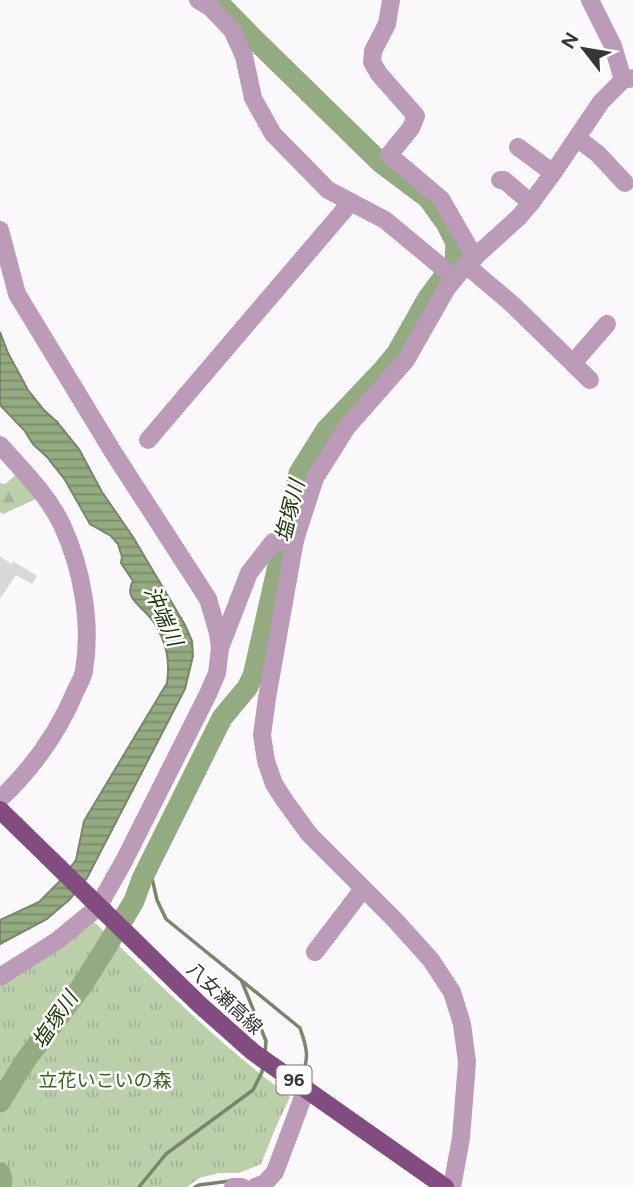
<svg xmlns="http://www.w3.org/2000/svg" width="633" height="1187" font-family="Figtree,'Noto Sans JP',sans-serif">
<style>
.grass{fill:url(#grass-tufts)}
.forest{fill:url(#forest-firs)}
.water{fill:url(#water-rules);stroke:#78876b;stroke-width:2}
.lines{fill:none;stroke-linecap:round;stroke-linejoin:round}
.stream{stroke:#78876b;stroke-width:3.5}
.river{stroke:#94aa81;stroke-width:21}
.building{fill:#dad7d9}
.minor{stroke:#bb9bb8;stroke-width:18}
.major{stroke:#824c80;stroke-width:18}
.labels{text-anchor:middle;stroke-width:5;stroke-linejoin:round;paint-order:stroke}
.shield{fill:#fff;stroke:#737273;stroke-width:2}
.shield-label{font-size:18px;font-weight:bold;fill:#373637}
.street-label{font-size:19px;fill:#373637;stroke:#fff}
.park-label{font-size:19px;fill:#3e5b20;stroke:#fff}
.water-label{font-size:21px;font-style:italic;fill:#1f3306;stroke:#fff}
</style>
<defs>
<pattern id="grass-tufts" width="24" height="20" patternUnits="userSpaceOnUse" patternTransform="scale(1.75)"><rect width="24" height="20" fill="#bccfab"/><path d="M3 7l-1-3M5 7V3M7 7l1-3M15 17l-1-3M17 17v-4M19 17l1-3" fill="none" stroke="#a2b294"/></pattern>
<pattern id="forest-firs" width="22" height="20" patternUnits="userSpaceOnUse" patternTransform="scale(1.75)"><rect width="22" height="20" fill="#bccfab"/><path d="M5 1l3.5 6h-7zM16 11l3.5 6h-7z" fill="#a2b294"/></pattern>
<pattern id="water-rules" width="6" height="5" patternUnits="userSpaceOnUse" patternTransform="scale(1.75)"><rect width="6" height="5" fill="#94aa81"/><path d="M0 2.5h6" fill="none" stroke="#7a8b6a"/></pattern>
</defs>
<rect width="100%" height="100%" fill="#fcf9fc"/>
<path class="grass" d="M 93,921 C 157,982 219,1044 290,1097 L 275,1129 L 261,1164 L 239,1173 L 219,1173 L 199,1178 L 187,1187 L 0,1187 L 0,986 L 76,936 Z"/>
<polygon class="forest" points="16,475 36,499 3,514 0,512 0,483 5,484"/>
<path class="water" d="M 0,332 L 8,353 L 28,390 L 44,410 L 57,422 L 79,449 L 102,492 L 133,537 L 185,625 L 192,641 L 193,656 L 185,689 L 87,878 L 70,899 L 47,919 L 0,944 L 0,920 L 39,902 L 58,883 L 76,860 L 84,821 L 167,683 C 169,668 169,653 162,638 C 159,630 153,620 147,614 C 138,604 124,596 133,581 L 121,563 L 122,557 L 118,544 L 111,536 L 90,524 L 65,480 L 47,457 L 33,444 L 24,430 L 0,405 Z"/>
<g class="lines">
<g class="stream">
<path d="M 149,865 L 157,900 L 166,919 L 300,1028 C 308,1051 309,1057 301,1080"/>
<polyline points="242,982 266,1041 265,1054"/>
<polyline points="139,1187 166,1154 253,1090 262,1072 263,1065"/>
<polyline points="195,1187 199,1185 230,1181"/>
</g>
<g class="river">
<polyline points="0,1102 25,1061 81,987 102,954 134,901 142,879 222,718 247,688 253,676 299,473 326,430 383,370 397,353 428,298 455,262 456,243 446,223 428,198 380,162 251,36 216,0"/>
<polyline points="0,1173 2,1179 1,1187"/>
</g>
</g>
<polygon class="building" points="0,556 11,564 13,561 37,576 32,584 16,575 0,599"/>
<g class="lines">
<g class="minor">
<polyline points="198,0 210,7 232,30 244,56 253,98 273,134 328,190 385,220 455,278"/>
<polyline points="391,0 387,24 373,51 372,62 379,74 416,116 411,128 389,155 441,199 475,258"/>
<polyline points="590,0 613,46 623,80"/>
<polyline points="577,138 598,154 625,183"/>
<polyline points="518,147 553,173"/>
<polyline points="500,180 504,180 531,203"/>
<polyline points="0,230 17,294 113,452 208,599 218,633 220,648 217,673 208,694 124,861 98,907 58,940 0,977"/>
<polyline points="466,265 512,304 590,380"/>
<polyline points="573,363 607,324"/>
<polyline points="148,440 351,202"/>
<path d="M 0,445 C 22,470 48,495 62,525 C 82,568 92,623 84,671 C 83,677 79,684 76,690 C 59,731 32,769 0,799"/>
<polyline points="220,648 249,573 273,542 295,540"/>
<polyline points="315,952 363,889"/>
<polyline points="233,1187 242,1187"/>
<polyline points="255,1187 265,1183 275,1172 306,1089"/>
<polyline points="452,1187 461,1138 467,1062 462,1024 452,992 431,960 394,919 309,834 285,801 274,784 266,761 262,735 267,698 295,540 315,478 347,427 406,360 447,288 466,265 519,217 531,203 553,173 601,102 623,80 633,78"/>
</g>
<polyline class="major" points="0,810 200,1005 253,1052 445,1187"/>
</g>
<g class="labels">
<rect class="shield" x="276.5" y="1065.5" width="35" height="29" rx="5"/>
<g class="shield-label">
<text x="294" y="1086">96</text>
</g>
<g class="street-label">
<text transform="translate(225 998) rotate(43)" y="7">八女瀬高線</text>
</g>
<g class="park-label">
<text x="105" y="1087">立花いこいの森</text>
</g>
<g class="water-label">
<text transform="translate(290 511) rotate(-76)" y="7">塩塚川</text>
<text transform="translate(163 616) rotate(66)" y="7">沖端川</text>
<text transform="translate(55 1020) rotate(-56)" y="7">塩塚川</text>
</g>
</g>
<g transform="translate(584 49) rotate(301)" stroke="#ffffff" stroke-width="5" paint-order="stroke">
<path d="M0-5L12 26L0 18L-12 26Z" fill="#373637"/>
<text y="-10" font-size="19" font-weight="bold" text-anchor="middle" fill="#373637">N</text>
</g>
</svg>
